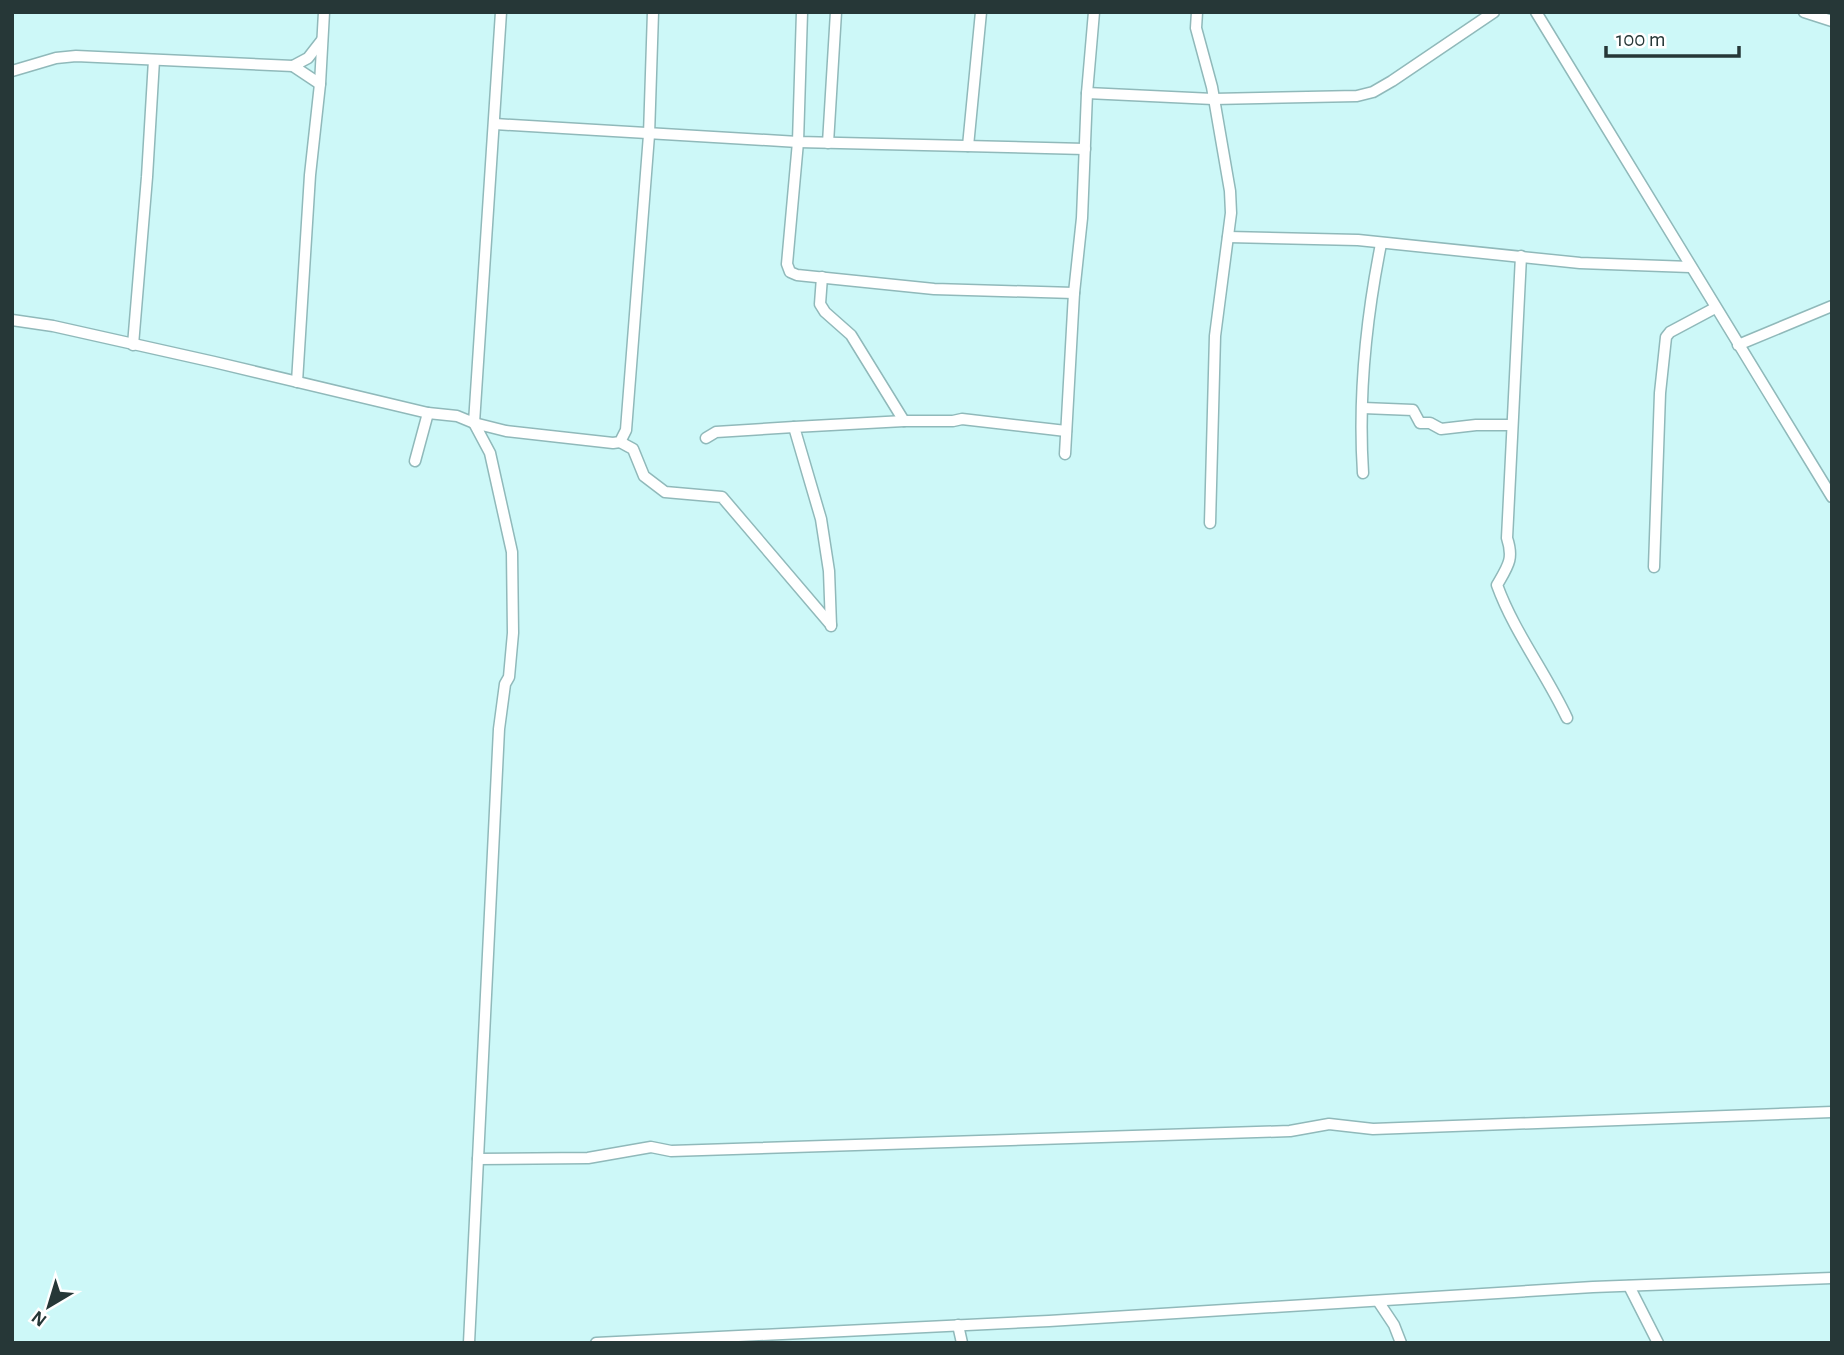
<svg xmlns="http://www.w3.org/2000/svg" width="1844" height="1355" font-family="'Alegreya Sans',sans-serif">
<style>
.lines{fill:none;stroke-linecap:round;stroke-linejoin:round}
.street-casing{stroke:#90b9ba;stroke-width:13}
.street{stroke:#fff;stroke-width:10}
</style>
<rect width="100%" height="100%" fill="#cdf8f8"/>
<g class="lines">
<g class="street-casing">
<g id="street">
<polyline points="802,12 798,142 787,264 790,272 797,275 934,289 1074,293"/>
<polyline points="1197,12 1196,28 1212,87 1230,191 1231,213 1215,336 1210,523"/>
<polyline points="1536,12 1832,497"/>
<polyline points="1804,12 1832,21"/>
<polyline points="12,71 56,58 76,56 293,66"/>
<polyline points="320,84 293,66 308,58 322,40"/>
<polyline points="1087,93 1213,99 1357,96 1373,92 1392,81 1494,12"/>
<polyline points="495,124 798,142 1085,149"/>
<polyline points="828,143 836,12"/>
<polyline points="968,146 981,12"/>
<polyline points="1228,237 1358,240 1580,263 1690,267"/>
<path d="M 1521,256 L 1507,538 C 1514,559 1508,566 1497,585 C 1514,632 1546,673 1567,718"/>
<polyline points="822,277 820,304 825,312 851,335 904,421"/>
<polyline points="12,320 53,326 214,362 428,413 457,416 474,423 501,12"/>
<polyline points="133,345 147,177 154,60"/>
<polyline points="1738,345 1832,306"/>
<polyline points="297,382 310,175 320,84 324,12"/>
<polyline points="1363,408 1413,410 1420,423 1430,423 1441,429 1476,425 1512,425"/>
<polyline points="706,438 716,432 794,427"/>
<polyline points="620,442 633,449 644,476 665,492 722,497 831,625"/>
<polyline points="1065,454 1074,293 1082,218 1087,93 1094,12"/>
<polyline points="415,461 428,413"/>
<path d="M 1363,473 C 1358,396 1366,319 1381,244"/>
<polyline points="1654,567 1660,393 1666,337 1670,332 1715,308"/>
<polyline points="831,626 829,571 821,519 794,427 904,421 953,421 962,419 1066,431"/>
<polyline points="478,1159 588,1158 651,1147 671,1151 1290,1131 1329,1124 1373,1129 1832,1112"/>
<polyline points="1629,1286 1658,1343"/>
<polyline points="1378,1301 1394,1325 1401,1343"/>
<polyline points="958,1325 962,1343"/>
<polyline points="469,1343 499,729 505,684 509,677 513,633 512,552 490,453 474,423 506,431 613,443 620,442 626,430 649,135 653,12"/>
<polyline points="596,1343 1049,1321 1593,1287 1832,1278"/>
</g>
</g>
<use href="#street" class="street"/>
</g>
<rect width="1844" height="1355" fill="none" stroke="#263737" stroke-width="28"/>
<g transform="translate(49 1306) rotate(218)" stroke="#ffffff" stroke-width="5" paint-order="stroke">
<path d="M0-5L12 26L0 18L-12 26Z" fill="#263737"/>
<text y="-10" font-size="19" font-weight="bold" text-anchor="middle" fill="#263737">N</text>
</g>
<path d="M1606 46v10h133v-10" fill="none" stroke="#263737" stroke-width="3.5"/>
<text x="1616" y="46" font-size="21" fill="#263737" stroke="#ffffff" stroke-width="5" paint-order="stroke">100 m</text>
</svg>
